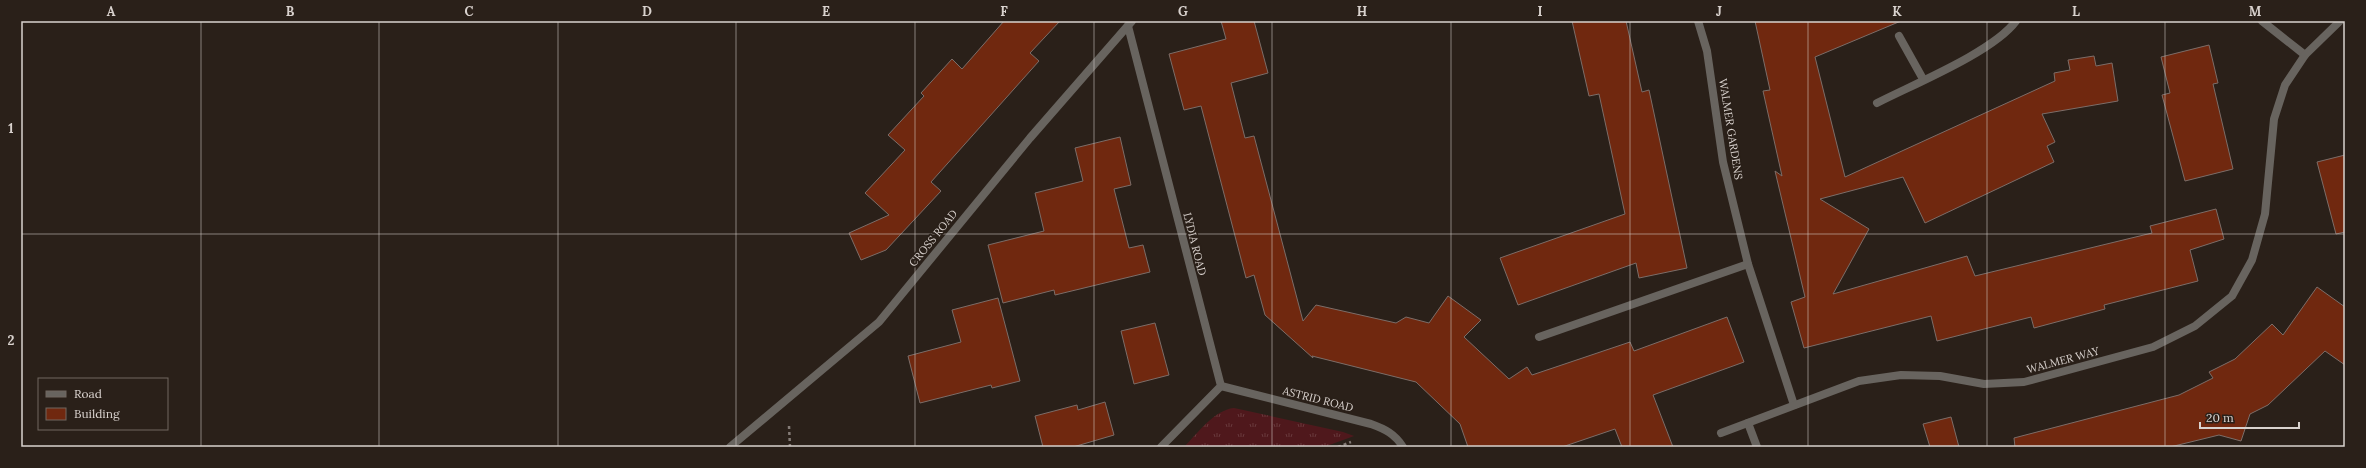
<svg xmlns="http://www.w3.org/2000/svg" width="2366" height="468" font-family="Lora,serif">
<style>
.grass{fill:url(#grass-tufts)}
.building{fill:#70280f;stroke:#7c6d68}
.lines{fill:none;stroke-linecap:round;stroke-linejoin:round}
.path{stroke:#847b76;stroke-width:2.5;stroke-dasharray:3 3;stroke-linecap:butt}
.street{stroke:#68645f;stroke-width:8}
.grid{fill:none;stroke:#d9d2ce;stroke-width:1;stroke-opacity:0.55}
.labels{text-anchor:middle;stroke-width:3.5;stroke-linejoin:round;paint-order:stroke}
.street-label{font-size:11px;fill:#d9d2ce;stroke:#2a2019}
.neatline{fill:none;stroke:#d9d2ce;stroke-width:1.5}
.grid-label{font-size:13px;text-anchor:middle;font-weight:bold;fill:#d9d2ce}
</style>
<defs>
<pattern id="grass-tufts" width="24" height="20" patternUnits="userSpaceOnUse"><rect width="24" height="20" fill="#4f181c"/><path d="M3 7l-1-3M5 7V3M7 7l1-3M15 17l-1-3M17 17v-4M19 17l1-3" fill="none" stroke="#68393c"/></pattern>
</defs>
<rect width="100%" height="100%" fill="#2a2019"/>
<path class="grass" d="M 1234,408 L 1343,432 L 1354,436 L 1324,447 L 1184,447 C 1198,433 1214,410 1234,408 Z"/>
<g class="building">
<polygon points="1004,21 1060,21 1030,53 1039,61 931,182 941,191 886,250 861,260 849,233 889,215 865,193 905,150 888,135 924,96 921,93 952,59 962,69"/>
<polygon points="1221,21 1254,21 1268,73 1231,83 1245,138 1254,136 1303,321 1316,305 1396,323 1406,317 1429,323 1448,296 1481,320 1464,337 1509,379 1527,367 1532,375 1630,342 1634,351 1727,317 1744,362 1653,395 1673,447 1622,447 1615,429 1562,447 1468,447 1460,424 1416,382 1312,356 1313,358 1265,315 1254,275 1246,278 1201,106 1184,110 1169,54 1226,39"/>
<polygon points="1572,21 1626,21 1642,92 1649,90 1687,268 1639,278 1636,263 1518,305 1500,258 1625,214 1599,94 1589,96"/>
<polygon points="1755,21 1901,21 1815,57 1845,177 2055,81 2054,73 2070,70 2068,60 2094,56 2096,66 2112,63 2118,101 2042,114 2055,142 2047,146 2054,162 1925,223 1903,177 1820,199 1869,229 1833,294 1967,256 1975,276 2152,233 2150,226 2216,209 2224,239 2190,250 2198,281 2104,305 2105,309 2034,328 2031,317 1937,341 1931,316 1804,348 1791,302 1805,297 1775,171 1782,176 1763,91 1770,90"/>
<polygon points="2209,45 2218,83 2213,84 2233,169 2185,181 2162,95 2170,93 2161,57"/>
<polygon points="1120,137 1131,185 1114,189 1129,248 1143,245 1150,272 1055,295 1054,290 1003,303 988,245 1044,231 1035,193 1083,181 1075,148"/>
<polygon points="2345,155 2345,232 2336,234 2317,162"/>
<polygon points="2317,287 2345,307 2345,365 2325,351 2268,405 2250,414 2241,441 2219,435 2170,447 2015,447 2014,438 2179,395 2213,378 2209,372 2235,359 2272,324 2283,335"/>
<polygon points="998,298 1020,381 992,388 991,385 920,403 908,356 961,342 952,310"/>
<polygon points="1155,323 1169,375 1134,384 1121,331"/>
<polygon points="1105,402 1114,435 1073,447 1043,447 1035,416 1077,405 1078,410"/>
<polygon points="1951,417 1959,447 1930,447 1923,424"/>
</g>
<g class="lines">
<g class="path">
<polyline points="789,426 790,447"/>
<polyline points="1338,447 1351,442"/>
</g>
<g class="street">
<polyline points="1698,21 1707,51 1723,162 1748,264 1794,405"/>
<polyline points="2262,21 2305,55"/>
<polyline points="1128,26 1221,386 1161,447"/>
<polyline points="1899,36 1923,79"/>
<path d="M 1877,103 C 1914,84 1993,52 2016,21"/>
<polyline points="1539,337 1748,264"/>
<path d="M 1221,386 L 1371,424 C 1385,429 1395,434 1403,447"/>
<polyline points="1748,423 1757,447"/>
<polyline points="1721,433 1859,381 1901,375 1940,376 1984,384 2024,382 2153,347 2195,326 2232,296 2252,260 2265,214 2274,119 2285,85 2305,55 2340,21"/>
<polyline points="730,447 879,322 1030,138 1132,21"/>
</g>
</g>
<path class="grid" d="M 201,21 L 201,447M 379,21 L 379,447M 558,21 L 558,447M 736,21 L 736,447M 915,21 L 915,447M 1094,21 L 1094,447M 1272,21 L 1272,447M 1451,21 L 1451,447M 1630,21 L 1630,447M 1808,21 L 1808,447M 1987,21 L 1987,447M 2165,21 L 2165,447M 21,234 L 2345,234"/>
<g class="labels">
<g class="street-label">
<text transform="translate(1731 129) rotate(81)" y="4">WALMER GARDENS</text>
<text transform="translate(933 238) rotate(-51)" y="4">CROSS ROAD</text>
<text transform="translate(1195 244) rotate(76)" y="4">LYDIA ROAD</text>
<text transform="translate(2063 360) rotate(-15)" y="4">WALMER WAY</text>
<text transform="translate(1318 399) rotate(14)" y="4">ASTRID ROAD</text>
</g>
</g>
<rect width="2366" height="468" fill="none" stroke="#2a2019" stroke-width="44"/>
<rect x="38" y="378" width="130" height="52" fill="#2a2019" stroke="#706761"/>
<rect x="46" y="391" width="20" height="6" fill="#68645f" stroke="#706761"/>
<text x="74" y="398" font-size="12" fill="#d9d2ce">Road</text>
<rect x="46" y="408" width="20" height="12" fill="#70280f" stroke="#706761"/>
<text x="74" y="418" font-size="12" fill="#d9d2ce">Building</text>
<path d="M2200 422v6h99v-6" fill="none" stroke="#d9d2ce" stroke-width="2"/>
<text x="2206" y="422" font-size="12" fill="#d9d2ce" stroke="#2a2019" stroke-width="3" paint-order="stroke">20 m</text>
<rect x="22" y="22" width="2322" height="424" class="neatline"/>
<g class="grid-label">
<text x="111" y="16">A</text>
<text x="290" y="16">B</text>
<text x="469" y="16">C</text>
<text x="647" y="16">D</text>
<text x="826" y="16">E</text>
<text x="1004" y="16">F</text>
<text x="1183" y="16">G</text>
<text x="1362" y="16">H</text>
<text x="1540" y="16">I</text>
<text x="1719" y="16">J</text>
<text x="1897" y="16">K</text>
<text x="2076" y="16">L</text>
<text x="2255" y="16">M</text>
<text x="11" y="133">1</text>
<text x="11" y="345">2</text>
</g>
</svg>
